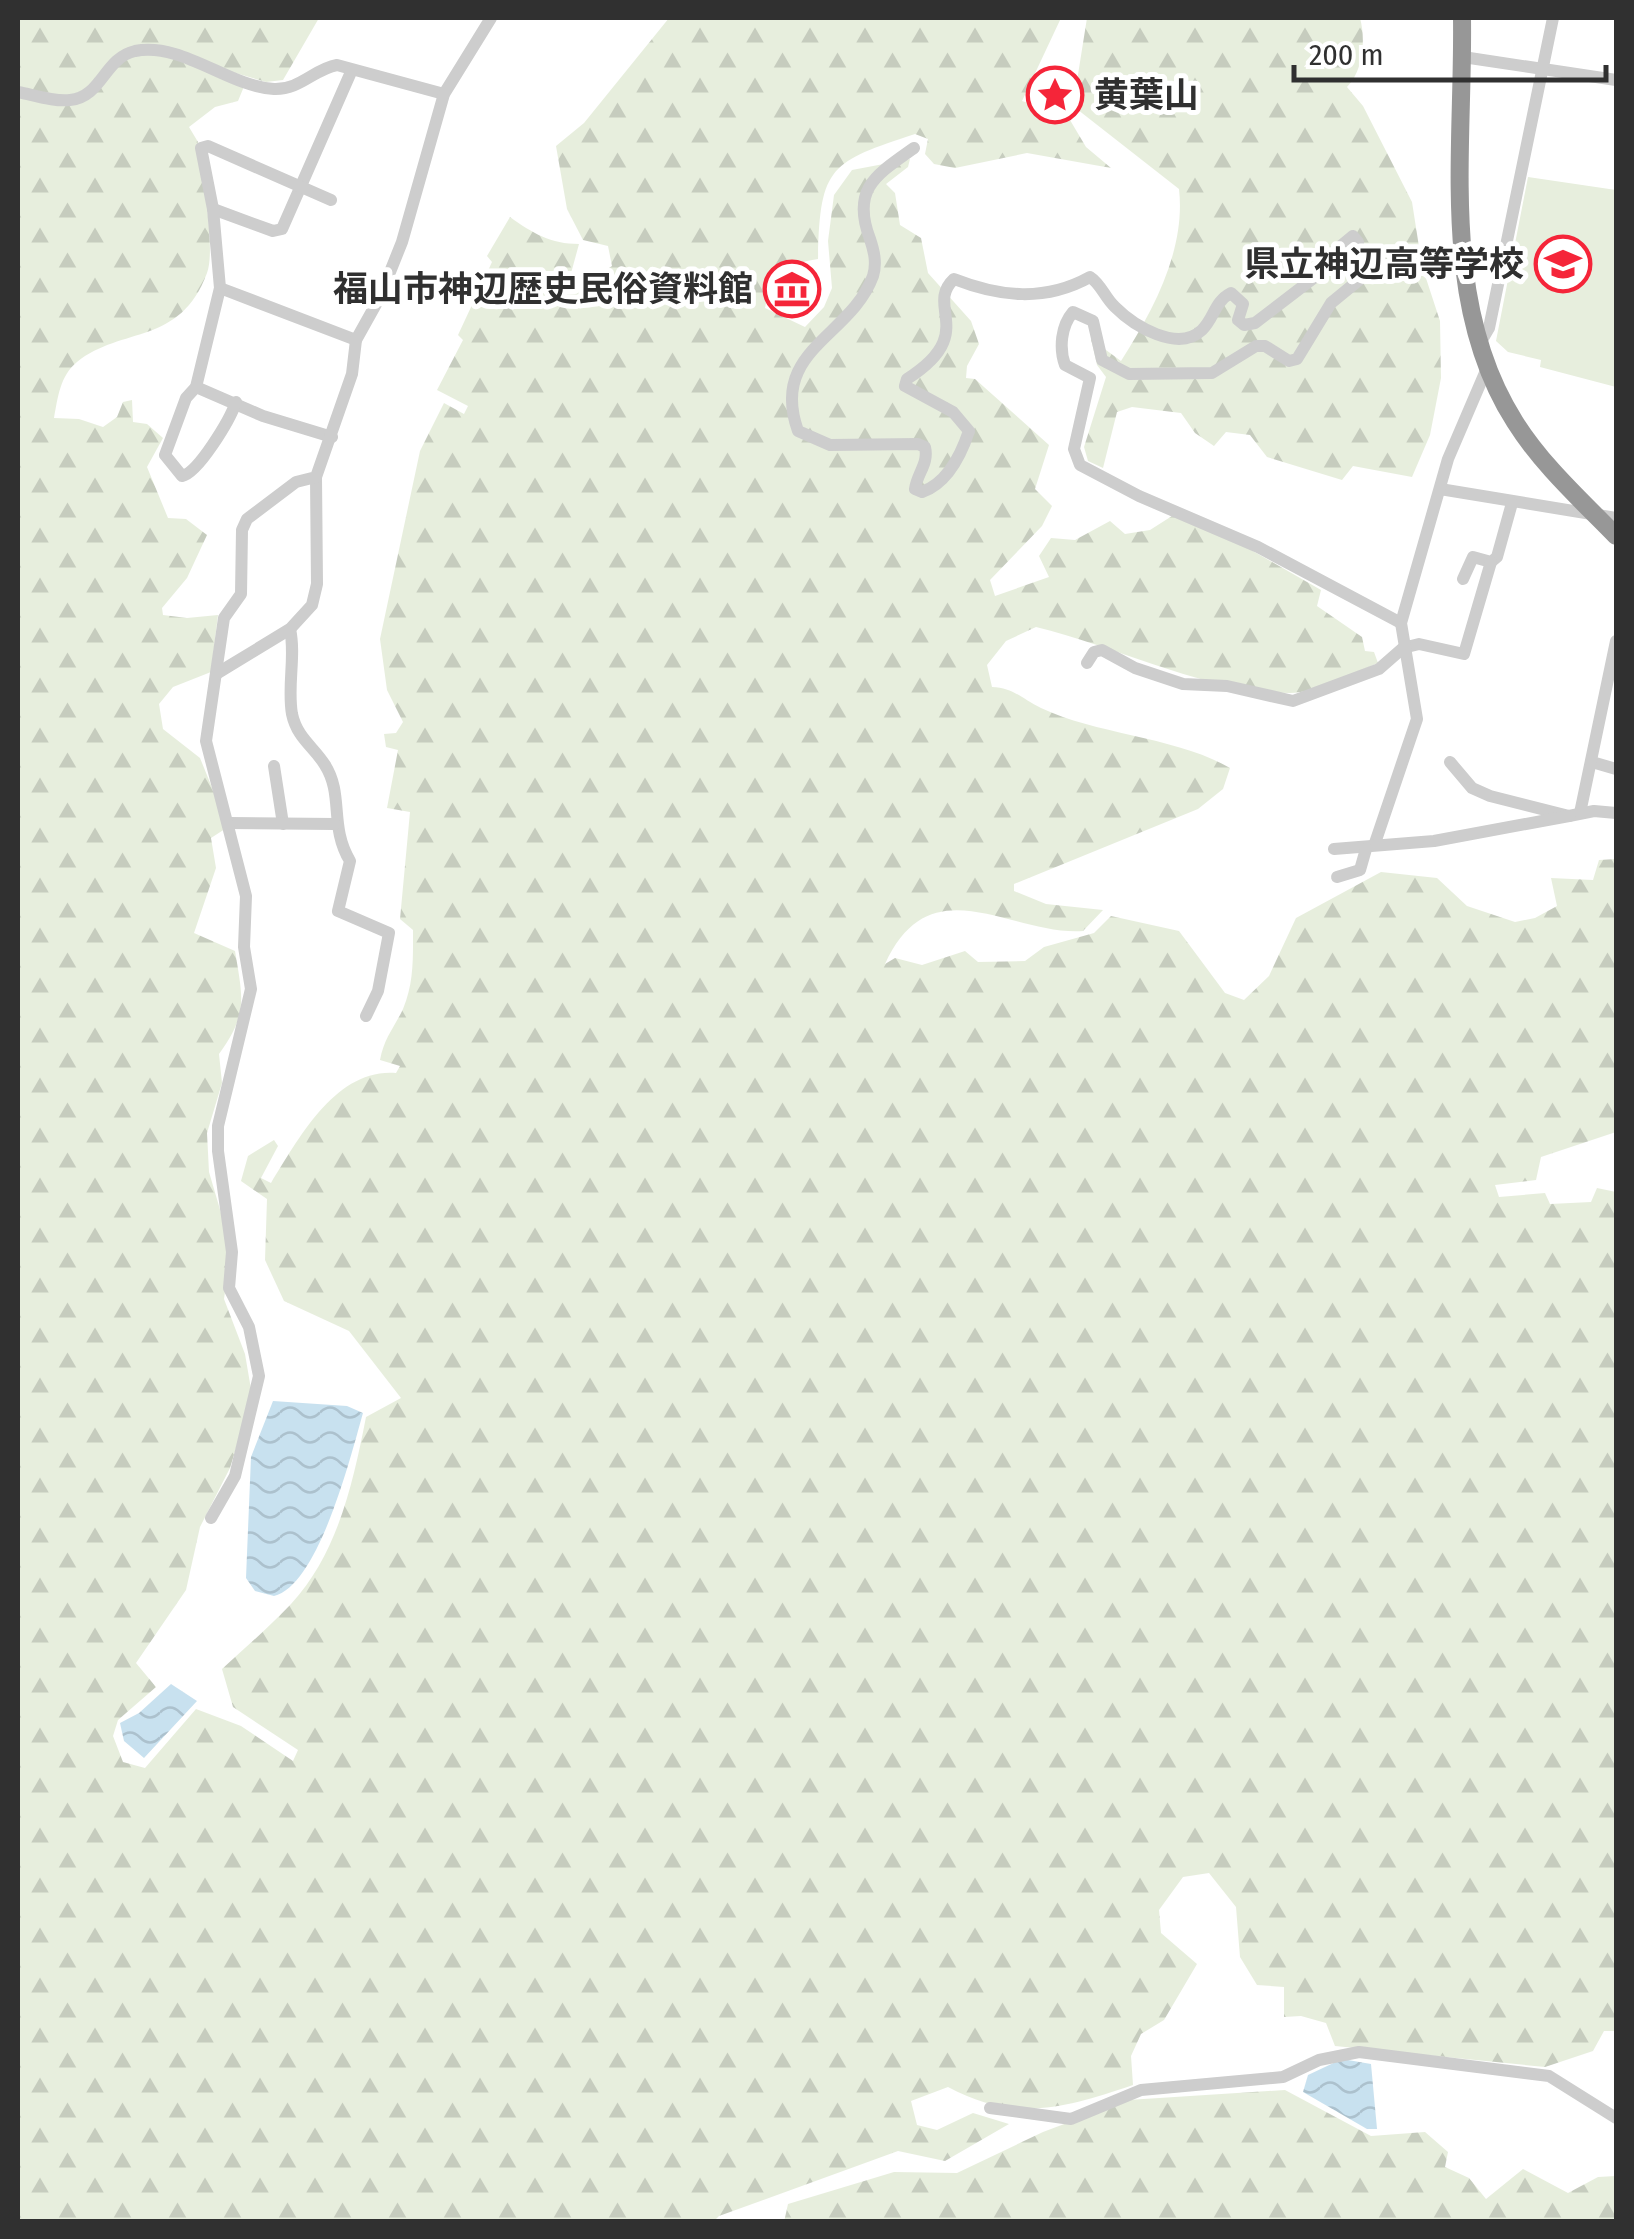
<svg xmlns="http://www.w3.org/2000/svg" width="1634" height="2239" font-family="'Fira Sans Condensed','Noto Sans JP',sans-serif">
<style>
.forest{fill:url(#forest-firs)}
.pitch{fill:#e7eedd}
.water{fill:url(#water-waves)}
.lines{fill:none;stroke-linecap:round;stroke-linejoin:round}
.minor{stroke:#cdcdcd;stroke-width:12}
.highway{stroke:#979797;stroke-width:18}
.labels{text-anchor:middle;stroke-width:10;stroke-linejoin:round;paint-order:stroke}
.poi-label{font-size:35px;font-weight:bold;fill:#303030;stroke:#fff;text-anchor:end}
</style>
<defs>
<pattern id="forest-firs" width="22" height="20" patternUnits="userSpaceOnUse" patternTransform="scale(2.5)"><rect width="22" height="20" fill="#e7eedd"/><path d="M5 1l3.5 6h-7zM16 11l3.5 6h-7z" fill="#c6ccbe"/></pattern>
<pattern id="water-waves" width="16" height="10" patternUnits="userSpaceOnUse" patternTransform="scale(2.5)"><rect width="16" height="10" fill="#c8e1ef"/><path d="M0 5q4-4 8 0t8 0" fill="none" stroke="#acc1cd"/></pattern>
</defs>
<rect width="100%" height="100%" fill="#fff"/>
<g class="forest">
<polygon points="18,18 319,18 283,80 266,82 143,46 88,89 68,96 18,90"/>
<path d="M 669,18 L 1061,18 L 1022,101 L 1067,115 L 1086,147 L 1111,168 L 1027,153 L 955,168 L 934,164 L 925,154 L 928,139 L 915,134 C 830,162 820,166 818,259 C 787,263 771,278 765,308 L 805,327 L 824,307 L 832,288 L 828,241 L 834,195 L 852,170 L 910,159 L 908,167 L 886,184 L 895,193 L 900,225 L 921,238 L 928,273 L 971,321 L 979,344 L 967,366 L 966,378 L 975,379 L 1049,445 L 1035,489 L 1052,506 L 1042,526 L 990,580 L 995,596 L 1049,577 L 1039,556 L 1051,538 L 1075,540 L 1110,521 L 1125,534 L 1150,530 L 1172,516 L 1246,547 L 1321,590 L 1317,606 L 1362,637 L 1365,651 L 1374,652 L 1378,663 C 1353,673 1318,693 1290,693 C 1203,692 1120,647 1036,627 L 1006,641 L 987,665 L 992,687 C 1014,688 1022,699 1041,708 C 1098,735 1177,737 1230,768 L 1223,789 L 1198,809 L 1014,884 L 1014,891 L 1046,904 L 1103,910 L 1083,931 C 1011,936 931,863 885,964 L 895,958 L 922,965 L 965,951 L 978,962 L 1025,961 L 1044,947 L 1094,933 L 1111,916 L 1179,931 L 1225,993 L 1244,1000 L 1269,976 L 1296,918 L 1381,872 L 1437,878 L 1467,906 L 1515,922 L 1535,918 L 1557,906 L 1551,878 L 1593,880 L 1599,860 L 1616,859 L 1616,1132 L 1541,1157 L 1536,1180 L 1495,1185 L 1499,1197 L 1545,1193 L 1550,1204 L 1591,1202 L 1597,1188 L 1616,1192 L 1616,2031 L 1604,2031 L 1593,2051 L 1545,2067 L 1335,2046 L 1326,2023 L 1301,2016 L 1284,2017 L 1284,1987 L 1257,1985 L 1240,1957 L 1236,1907 L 1209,1873 L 1183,1877 L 1159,1910 L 1161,1933 L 1197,1964 L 1164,2020 L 1141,2034 L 1131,2056 L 1133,2085 C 1065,2108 1015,2123 948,2087 L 911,2101 L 917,2125 L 937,2130 L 973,2113 L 1009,2124 L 945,2161 L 898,2151 L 719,2216 L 714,2221 L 18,2222 L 18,95 L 67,103 L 122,57 L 160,53 L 245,84 L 238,101 L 215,107 L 189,127 L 198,142 C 202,170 216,250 207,273 C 180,346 122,326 77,362 C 60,376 58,397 54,418 L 79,419 L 103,427 L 117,417 L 123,402 L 132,400 L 133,422 L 147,424 L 163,438 L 147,467 L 168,518 L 186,519 L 207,535 L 187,578 L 162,608 L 163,615 L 187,618 L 218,615 L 211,672 L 173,687 L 159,704 L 163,729 L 200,758 L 228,827 L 211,838 L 216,868 L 194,933 L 235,951 C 243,999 248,1014 219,1054 L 222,1083 L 207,1133 L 209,1172 L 226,1230 L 229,1263 L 224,1299 L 245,1354 L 252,1395 L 230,1468 L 200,1527 L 186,1590 L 136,1663 L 156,1687 L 118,1720 L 113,1736 L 123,1762 L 145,1768 L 196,1709 L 241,1726 L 293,1761 L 298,1750 L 233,1707 L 222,1669 C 245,1648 269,1627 291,1604 C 338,1553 353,1483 366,1417 L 401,1398 L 349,1331 L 284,1301 L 265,1260 L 267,1199 L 241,1181 L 248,1156 L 274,1140 L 278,1146 L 261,1178 L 271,1183 C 299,1138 336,1068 396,1073 L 400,1066 L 380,1060 C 384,1038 394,1028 403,1009 C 414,983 413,958 413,930 L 400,919 L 410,812 L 387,808 L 398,750 L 386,747 L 384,734 L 396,733 L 403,722 L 387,690 L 380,639 L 420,451 L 444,403 L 464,414 L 468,406 L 437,390 L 463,340 L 458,335 L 492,262 L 487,256 L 510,217 C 532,233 551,244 579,244 L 570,277 L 589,281 L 612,266 L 608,246 L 583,240 L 567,209 L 556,146 L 584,123 Z"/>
<path d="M 1087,18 L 1360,18 C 1366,40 1363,71 1347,87 L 1363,106 L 1412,202 L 1422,266 L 1440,321 L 1441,378 L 1430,435 L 1412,477 L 1353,466 L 1342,480 L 1267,457 L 1250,435 L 1226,432 L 1214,446 L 1195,433 L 1181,413 L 1132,407 L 1117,412 L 1103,468 L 1088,461 L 1084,447 L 1106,377 L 1097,365 L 1091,339 L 1121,361 C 1153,311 1186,250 1179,189 L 1073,106 Z"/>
<polygon points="1285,2090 1371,2136 1425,2132 1448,2152 1445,2167 1469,2178 1486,2199 1523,2169 1568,2193 1598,2177 1616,2176 1616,2221 784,2222 788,2204 894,2172 957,2173 1043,2132 1128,2100"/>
</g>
<polygon class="pitch" points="1528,177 1616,190 1616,387 1540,367 1541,360 1508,352 1496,341"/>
<g class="water">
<path d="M 273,1401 L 347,1406 L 363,1413 C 351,1455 319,1585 274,1596 L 255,1591 L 246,1578 L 251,1457 Z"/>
<polygon points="171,1684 197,1701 144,1758 124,1741 120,1723 139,1713"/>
<polygon points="1342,2059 1371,2064 1377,2129 1367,2129 1303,2092 1308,2075"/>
</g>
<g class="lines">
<g class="minor">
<polyline points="1463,57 1616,80"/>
<path d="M 18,92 C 34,95 54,102 70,100 C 102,97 104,58 135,51 C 183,42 227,86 274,89 C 300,90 314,69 337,65 L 444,94"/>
<path d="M 914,148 C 876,175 851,189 870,239 C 874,251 877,263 873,276 C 851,337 769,350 798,431 L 830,445 L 918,444 L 925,447 C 929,464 917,473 915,489 L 922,492 C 948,483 961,455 969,431 L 953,412 L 905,386 L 907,379 C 979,333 924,307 954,279 C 1000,297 1045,302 1090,277 C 1101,284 1105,298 1115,307 C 1134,326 1178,353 1202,330 C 1215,317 1214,302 1231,293 L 1243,304 L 1238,320 L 1244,325 L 1255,323 L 1315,277 L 1330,255 L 1353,236 L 1358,242 L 1359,280 L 1331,303 L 1297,359 L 1289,361 L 1265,346 L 1256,346 L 1212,373 L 1129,374 L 1102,360 L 1093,321 L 1073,312 C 1061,326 1059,348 1065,365 L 1090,378 L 1074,449 L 1080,465 L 1139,496 L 1258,547 L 1401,623"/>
<polyline points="213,209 273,231 282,229 351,72"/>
<polyline points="220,288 356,340"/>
<polyline points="1479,345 1489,328 1553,18"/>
<polyline points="196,387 263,416 332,437"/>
<path d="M 236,402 C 230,420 198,473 182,476 L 165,455 L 186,398 L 196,387 L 220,288 L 213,209 L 201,148 L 208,146 L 331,200"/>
<polyline points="1440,489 1616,518"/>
<polyline points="1463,579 1473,557 1491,562 1497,557 1512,503"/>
<path d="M 290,629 C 296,656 287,686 292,714 C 297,738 314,747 325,765 C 344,795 329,826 350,861 L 338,911 L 389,933 L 378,991 L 366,1016"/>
<polyline points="1087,663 1094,652 1102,650 1135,668 1183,684 1227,686 1293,701 1379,669 1403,648 1419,644 1464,654 1491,562"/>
<polyline points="216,674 290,629 312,605 317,584 316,477"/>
<polyline points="1450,762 1472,788 1490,796 1569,816 1594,811 1616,813"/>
<polyline points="1592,762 1616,769"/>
<polyline points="274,766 283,824"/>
<polyline points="1580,813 1616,641"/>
<polyline points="229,823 335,824"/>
<polyline points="1375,843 1417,719 1401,623 1448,459 1487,368"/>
<polyline points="1334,849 1434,841 1569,816"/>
<polyline points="1337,877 1360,870 1366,849"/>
<polyline points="211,1518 235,1476 259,1376 249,1327 229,1288 232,1252 218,1151 218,1126 251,989 244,947 246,896 206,741 224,618 241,594 242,530 247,519 296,482 316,477 352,374 356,340 380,297 402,242 444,94 491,18"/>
<polyline points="990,2108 1071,2119 1141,2090 1283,2077 1319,2060 1359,2052 1549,2076 1616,2118"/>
</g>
<path class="highway" d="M 1462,18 C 1464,151 1439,303 1515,422 C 1542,465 1581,500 1616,536"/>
</g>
<defs>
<g id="sight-ring" transform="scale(2.875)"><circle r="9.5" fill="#fff" stroke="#f52539" stroke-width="1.5"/><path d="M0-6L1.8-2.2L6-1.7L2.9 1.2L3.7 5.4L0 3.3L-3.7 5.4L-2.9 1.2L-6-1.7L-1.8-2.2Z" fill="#f52539"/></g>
<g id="school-ring" transform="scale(2.875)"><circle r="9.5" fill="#fff" stroke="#f52539" stroke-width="1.5"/><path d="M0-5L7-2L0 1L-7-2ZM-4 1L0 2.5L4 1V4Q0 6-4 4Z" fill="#f52539"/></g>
<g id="museum-ring" transform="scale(2.875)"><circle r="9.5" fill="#fff" stroke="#f52539" stroke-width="1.5"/><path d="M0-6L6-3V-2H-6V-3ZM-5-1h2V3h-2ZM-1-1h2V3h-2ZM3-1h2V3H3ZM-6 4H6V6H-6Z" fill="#f52539"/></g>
</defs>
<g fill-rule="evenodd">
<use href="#sight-ring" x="1055" y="95"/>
<use href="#school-ring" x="1563" y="264"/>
<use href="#museum-ring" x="792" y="289"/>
</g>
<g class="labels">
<g class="poi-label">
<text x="1094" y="107" text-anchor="start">黄葉山</text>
<text x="1524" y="276">県立神辺高等学校</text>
<text x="753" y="301">福山市神辺歴史民俗資料館</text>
</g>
</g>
<rect width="1634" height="2239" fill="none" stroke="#303030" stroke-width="40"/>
<path d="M1294 65v15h312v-15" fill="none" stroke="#303030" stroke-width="5"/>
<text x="1309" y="65" font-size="30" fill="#303030" stroke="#ffffff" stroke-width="8" paint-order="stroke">200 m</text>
</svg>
